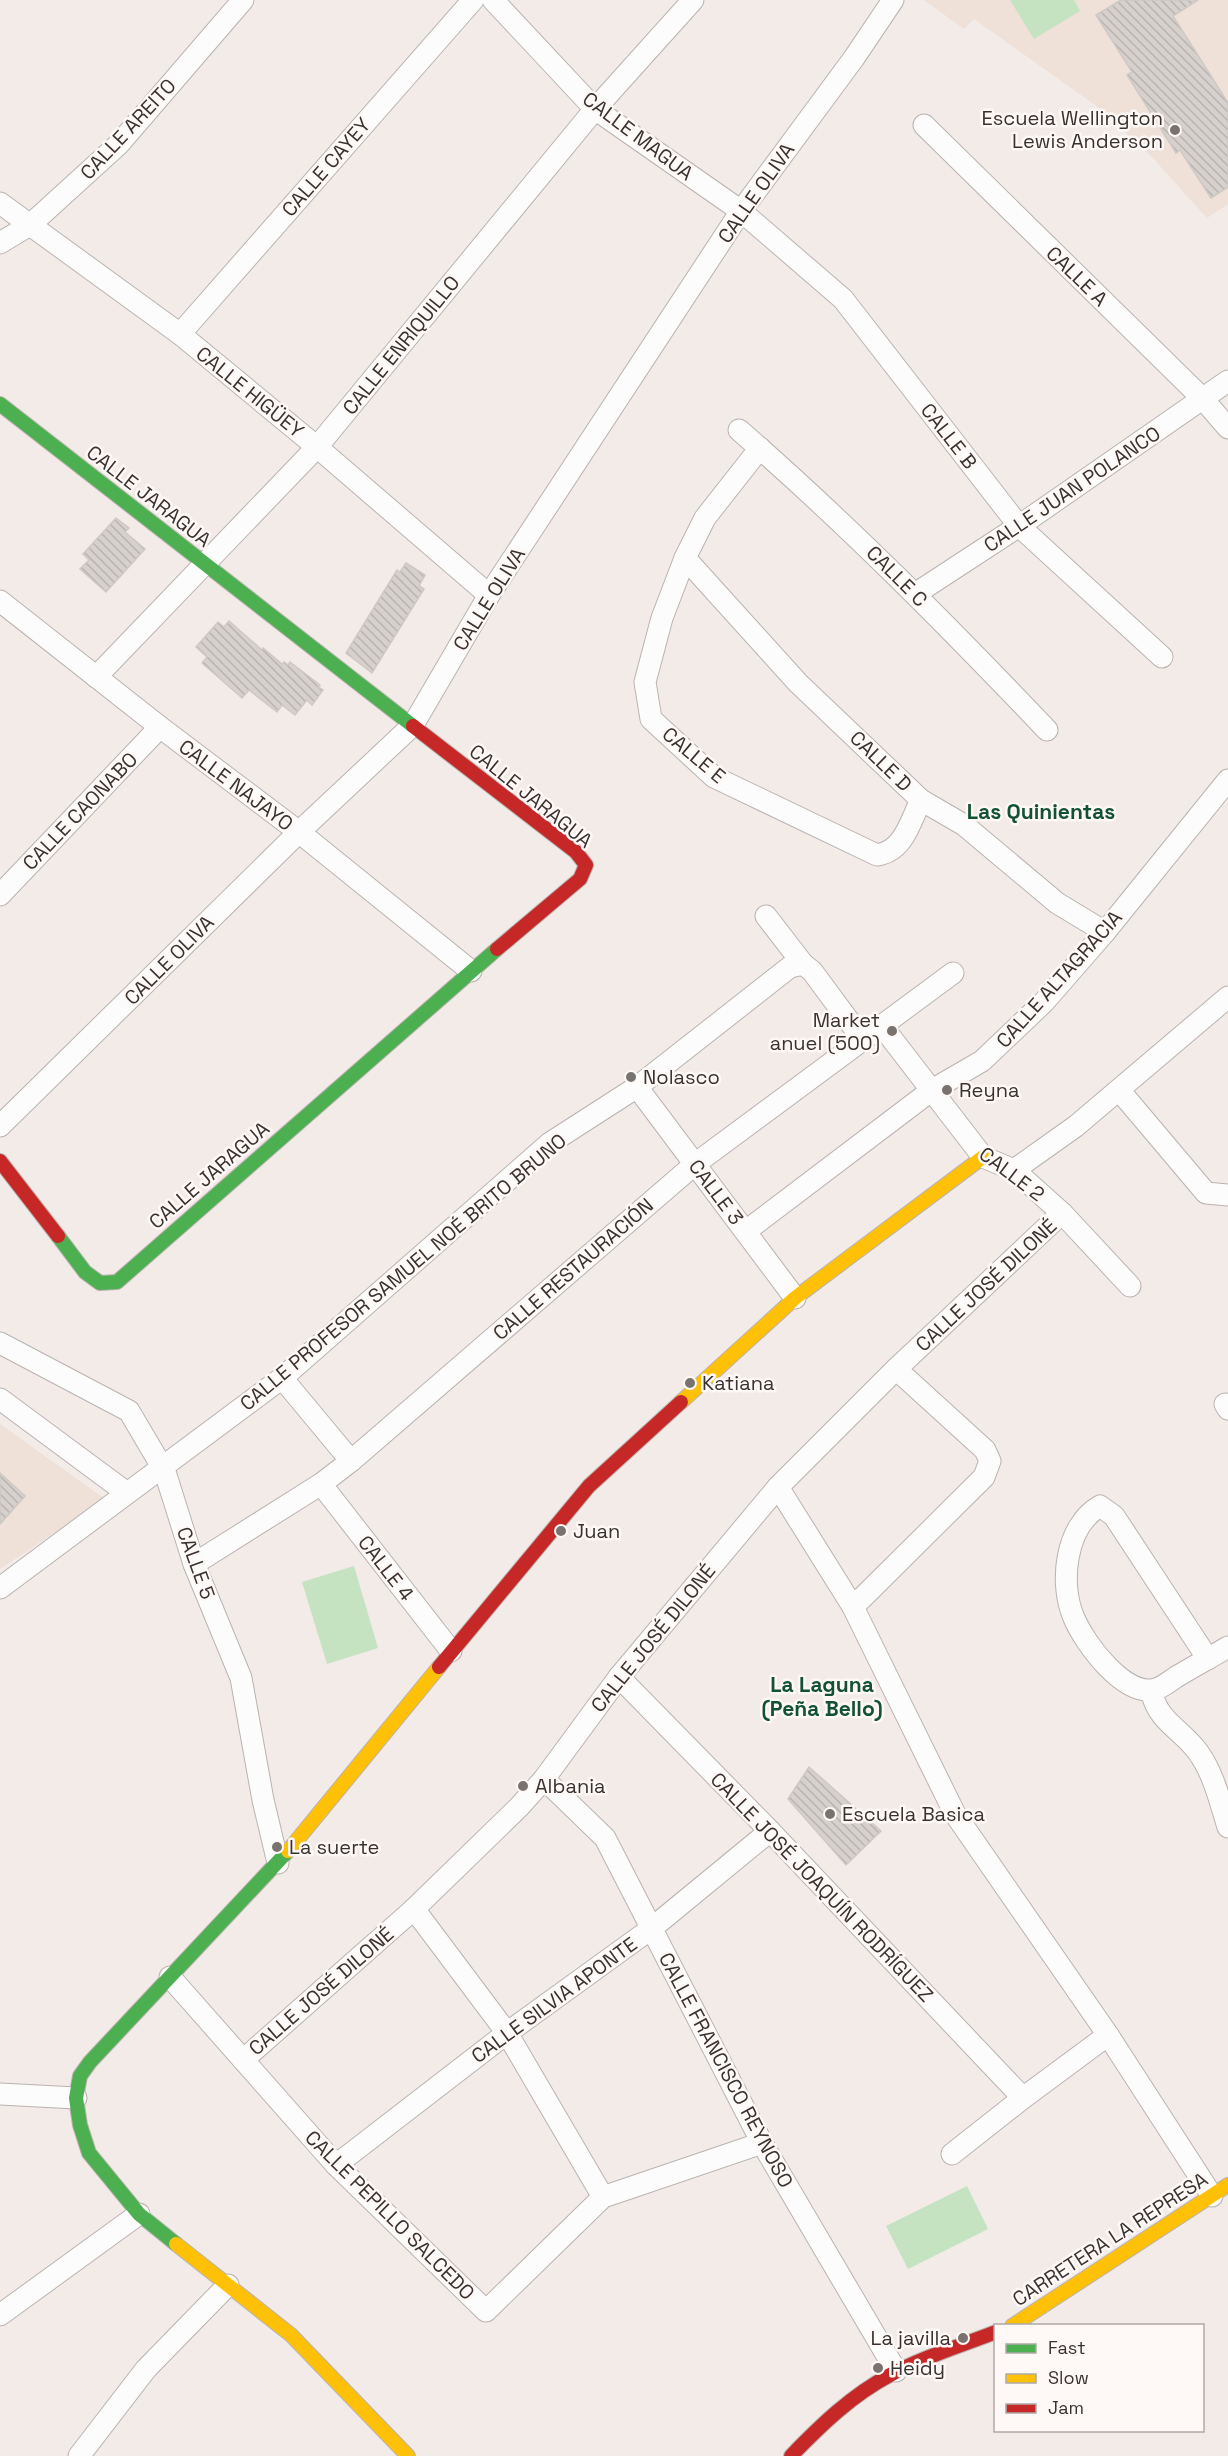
<svg xmlns="http://www.w3.org/2000/svg" width="1228" height="2456" font-family="'Space Grotesk',sans-serif">
<style>
.education{fill:#efe0d8}
.grass{fill:#c5e2c1}
.building{fill:url(#building-back-hatch);stroke:#cec9c5;stroke-width:1.5}
.lines{fill:none;stroke-linecap:round;stroke-linejoin:round}
.street-casing{stroke:#b9b3b0;stroke-width:23}
.fast-casing{stroke:#b9b3b0;stroke-width:16}
.slow-casing{stroke:#b9b3b0;stroke-width:16}
.jam-casing{stroke:#b9b3b0;stroke-width:16}
.street{stroke:#fdfcfc;stroke-width:21}
.fast{stroke:#4caf50;stroke-width:14}
.slow{stroke:#ffc107;stroke-width:14}
.jam{stroke:#c62828;stroke-width:14}
.poi-dot{fill:#797370;stroke:#fef8f6;stroke-width:2}
.labels{text-anchor:middle;stroke-width:5;stroke-linejoin:round;paint-order:stroke}
.poi-label{font-size:20px;fill:#383230;stroke:#fef8f6;text-anchor:start}
.street-label{font-size:20px;fill:#383230;stroke:#fef8f6}
.neighbourhood-label{font-size:21px;font-weight:bold;fill:#125134;stroke:#fef8f6}
</style>
<defs>
<pattern id="building-back-hatch" width="6" height="6" patternUnits="userSpaceOnUse" patternTransform="scale(1.5)"><rect width="6" height="6" fill="#d7d1cd"/><path d="M-1 5l2 2M0 0l6 6M5-1l2 2" fill="none" stroke="#b9b4b0"/></pattern>
</defs>
<rect width="100%" height="100%" fill="#f3ebe8"/>
<g class="education">
<polygon points="924,0 1228,0 1228,204 1207,218 1150,155 1095,105 974,19 964,29"/>
<polygon points="0,1424 105,1499 0,1569"/>
</g>
<g class="grass">
<polygon points="1010,0 1074,0 1080,11 1034,39"/>
<polygon points="354,1566 378,1648 327,1664 302,1582"/>
<polygon points="967,2186 988,2229 908,2269 886,2226"/>
</g>
<g class="building">
<polygon points="1121,0 1198,0 1173,16 1228,103 1228,187 1211,198 1180,150 1176,153 1127,75 1132,72 1096,15"/>
<polygon points="116,518 129,528 125,532 145,549 106,592 80,569 89,560 83,554"/>
<polygon points="406,563 425,575 419,586 424,589 372,673 346,653 397,570 400,572"/>
<polygon points="229,621 262,650 263,648 282,664 284,662 288,665 290,662 320,685 318,687 323,690 312,705 307,700 295,715 282,705 277,712 249,690 242,698 202,663 207,657 196,647 218,622 224,627"/>
<polygon points="0,1473 25,1496 0,1524"/>
<polygon points="809,1767 881,1831 846,1865 788,1799"/>
</g>
<g class="lines">
<g class="street-casing">
<g id="street">
<polyline points="493,0 595,109 741,211 843,299 1019,526 1162,657"/>
<polyline points="924,125 1203,399 1228,428"/>
<polyline points="0,203 180,334 317,447 489,595"/>
<polyline points="0,243 30,225 119,144 243,0"/>
<polyline points="180,334 473,0"/>
<path d="M 739,430 C 847,524 948,626 1047,730"/>
<path d="M 760,448 L 705,518 L 685,558 L 662,618 L 645,682 L 651,719 L 714,777 L 877,855 C 904,851 910,822 921,800"/>
<polyline points="685,558 798,683 921,800 964,825 1057,903 1105,932"/>
<polyline points="915,594 1019,526 1228,381"/>
<polyline points="0,601 160,727 299,832 471,971"/>
<polyline points="96,677 317,447 595,109 693,0"/>
<polyline points="0,895 160,727"/>
<polyline points="766,916 803,964 812,971 863,1040"/>
<polyline points="882,1026 983,1157 1014,1170 1062,1213 1130,1286"/>
<polyline points="637,1087 795,1298"/>
<polyline points="1119,1090 1206,1193 1228,1195"/>
<polyline points="0,1126 299,832 413,725 489,595 741,211 854,58 893,0"/>
<polyline points="1014,1170 1076,1126 1228,997"/>
<polyline points="746,1231 932,1090 982,1061 1044,1002 1105,932 1228,780"/>
<polyline points="0,1343 129,1411 165,1472 194,1564 241,1678 263,1800 278,1863"/>
<polyline points="282,1378 351,1461"/>
<polyline points="0,1399 127,1493"/>
<polyline points="1225,1404 1228,1409"/>
<polyline points="321,1484 451,1651"/>
<polyline points="778,1487 853,1607 955,1814 1108,2035 1212,2196"/>
<polyline points="194,1564 321,1484 351,1461 695,1164 953,973"/>
<polyline points="0,1588 282,1378 550,1143 637,1087 790,967 803,964"/>
<polyline points="853,1607 984,1477 990,1461 985,1450 896,1369"/>
<path d="M 1208,1659 L 1114,1516 L 1100,1506 C 1065,1526 1059,1584 1074,1618 C 1085,1644 1125,1698 1156,1689 C 1163,1687 1170,1681 1176,1677 C 1193,1667 1211,1657 1228,1647"/>
<polyline points="619,1677 770,1831 1023,2098"/>
<path d="M 1156,1689 L 1152,1694 C 1159,1722 1182,1730 1198,1752 C 1214,1774 1220,1802 1228,1827"/>
<polyline points="544,1779 605,1838 762,2143 896,2371"/>
<polyline points="414,1909 507,2033 603,2197"/>
<polyline points="170,1977 336,2165 486,2311 603,2197 762,2143"/>
<polyline points="243,2060 414,1909 519,1807 544,1779 619,1677 778,1487 896,1369 1062,1213"/>
<polyline points="0,2094 76,2098"/>
<polyline points="952,2154 1023,2098 1108,2035"/>
<polyline points="336,2165 507,2033 652,1928 770,1831"/>
<polyline points="0,2315 139,2214"/>
<polyline points="79,2456 146,2369 228,2285"/>
</g>
</g>
<g class="fast-casing">
<g id="fast">
<polyline points="0,404 413,726"/>
<polyline points="58,1236 85,1272 100,1283 117,1282 497,949"/>
<polyline points="176,2244 139,2214 89,2153 80,2125 76,2098 80,2076 90,2062 288,1851"/>
</g>
</g>
<g class="slow-casing">
<g id="slow">
<polyline points="681,1402 795,1298 983,1157"/>
<polyline points="288,1851 439,1667"/>
<polyline points="176,2244 291,2335 408,2456"/>
<polyline points="1012,2326 1228,2185"/>
</g>
</g>
<g class="jam-casing">
<g id="jam">
<polyline points="413,726 576,852 586,865 580,879 497,949"/>
<polyline points="0,1161 58,1236"/>
<polyline points="439,1667 589,1486 681,1402"/>
<path d="M 791,2456 C 821,2425 852,2395 890,2375 C 923,2357 960,2346 996,2332"/>
</g>
</g>
<use href="#street" class="street"/>
<use href="#fast" class="fast"/>
<use href="#slow" class="slow"/>
<use href="#jam" class="jam"/>
</g>
<g class="poi-dot">
<circle cx="1175" cy="130" r="6"/>
<circle cx="892" cy="1031" r="6"/>
<circle cx="631" cy="1077" r="6"/>
<circle cx="947" cy="1090" r="6"/>
<circle cx="690" cy="1383" r="6"/>
<circle cx="561" cy="1531" r="6"/>
<circle cx="523" cy="1786" r="6"/>
<circle cx="830" cy="1814" r="6"/>
<circle cx="277" cy="1847" r="6"/>
<circle cx="963" cy="2338" r="6"/>
<circle cx="878" cy="2368" r="6"/>
</g>
<g class="labels">
<g class="poi-label">
<text x="1163" y="125" text-anchor="end">Escuela Wellington<tspan x="1163" dy="23">Lewis Anderson</tspan></text>
<text x="880" y="1027" text-anchor="end">Market<tspan x="880" dy="23">anuel (500)</tspan></text>
<text x="643" y="1084">Nolasco</text>
<text x="959" y="1097">Reyna</text>
<text x="702" y="1390">Katiana</text>
<text x="573" y="1538">Juan</text>
<text x="535" y="1793">Albania</text>
<text x="842" y="1821">Escuela Basica</text>
<text x="289" y="1854">La suerte</text>
<text x="951" y="2345" text-anchor="end">La javilla</text>
<text x="890" y="2375">Heidy</text>
</g>
<g class="street-label">
<text transform="translate(128 129) rotate(-47)" y="7">CALLE AREITO</text>
<text transform="translate(638 136) rotate(37)" y="7">CALLE MAGUA</text>
<text transform="translate(326 167) rotate(-49)" y="7">CALLE CAYEY</text>
<text transform="translate(756 193) rotate(-55)" y="7">CALLE OLIVA</text>
<text transform="translate(1077 276) rotate(44)" y="7">CALLE A</text>
<text transform="translate(401 345) rotate(-51)" y="7">CALLE ENRIQUILLO</text>
<text transform="translate(250 392) rotate(39)" y="7">CALLE HIGÜEY</text>
<text transform="translate(949 436) rotate(52)" y="7">CALLE B</text>
<text transform="translate(1072 489) rotate(-34)" y="7">CALLE JUAN POLANCO</text>
<text transform="translate(149 496) rotate(38)" y="7">CALLE JARAGUA</text>
<text transform="translate(897 576) rotate(45)" y="7">CALLE C</text>
<text transform="translate(489 599) rotate(-58)" y="7">CALLE OLIVA</text>
<text transform="translate(694 755) rotate(40)" y="7">CALLE E</text>
<text transform="translate(881 761) rotate(44)" y="7">CALLE D</text>
<text transform="translate(236 785) rotate(37)" y="7">CALLE NAJAYO</text>
<text transform="translate(531 796) rotate(39)" y="7">CALLE JARAGUA</text>
<text transform="translate(80 811) rotate(-46)" y="7">CALLE CAONABO</text>
<text transform="translate(169 960) rotate(-45)" y="7">CALLE OLIVA</text>
<text transform="translate(1059 979) rotate(-48)" y="7">CALLE ALTAGRACIA</text>
<text transform="translate(1012 1174) rotate(37)" y="7">CALLE 2</text>
<text transform="translate(209 1175) rotate(-41)" y="7">CALLE JARAGUA</text>
<text transform="translate(716 1192) rotate(53)" y="7">CALLE 3</text>
<text transform="translate(573 1269) rotate(-41)" y="7">CALLE RESTAURACIÓN</text>
<text transform="translate(403 1272) rotate(-40)" y="7">CALLE PROFESOR SAMUEL NOÉ BRITO BRUNO</text>
<text transform="translate(986 1285) rotate(-43)" y="7">CALLE JOSÉ DILONÉ</text>
<text transform="translate(196 1563) rotate(70)" y="7">CALLE 5</text>
<text transform="translate(386 1568) rotate(52)" y="7">CALLE 4</text>
<text transform="translate(653 1638) rotate(-51)" y="7">CALLE JOSÉ DILONÉ</text>
<text transform="translate(822 1887) rotate(46)" y="7">CALLE JOSÉ JOAQUÍN RODRÍGUEZ</text>
<text transform="translate(321 1991) rotate(-41)" y="7">CALLE JOSÉ DILONÉ</text>
<text transform="translate(554 2000) rotate(-36)" y="7">CALLE SILVIA APONTE</text>
<text transform="translate(726 2070) rotate(62)" y="7">CALLE FRANCISCO REYNOSO</text>
<text transform="translate(390 2215) rotate(45)" y="7">CALLE PEPILLO SALCEDO</text>
<text transform="translate(1110 2239) rotate(-33)" y="7">CARRETERA LA REPRESA</text>
</g>
<g class="neighbourhood-label">
<text x="1041" y="819">Las Quinientas</text>
<text x="822" y="1692">La Laguna<tspan x="822" dy="24">(Peña Bello)</tspan></text>
</g>
</g>
<rect x="994" y="2324" width="210" height="108" fill="#fef8f6" stroke="#afa9a7" stroke-width="1.5"/>
<rect x="1006" y="2344" width="30" height="9" fill="#4caf50" stroke="#afa9a7" stroke-width="1.5"/>
<text x="1048" y="2354" font-size="18" fill="#383230">Fast</text>
<rect x="1006" y="2374" width="30" height="9" fill="#ffc107" stroke="#afa9a7" stroke-width="1.5"/>
<text x="1048" y="2384" font-size="18" fill="#383230">Slow</text>
<rect x="1006" y="2404" width="30" height="9" fill="#c62828" stroke="#afa9a7" stroke-width="1.5"/>
<text x="1048" y="2414" font-size="18" fill="#383230">Jam</text>
</svg>
